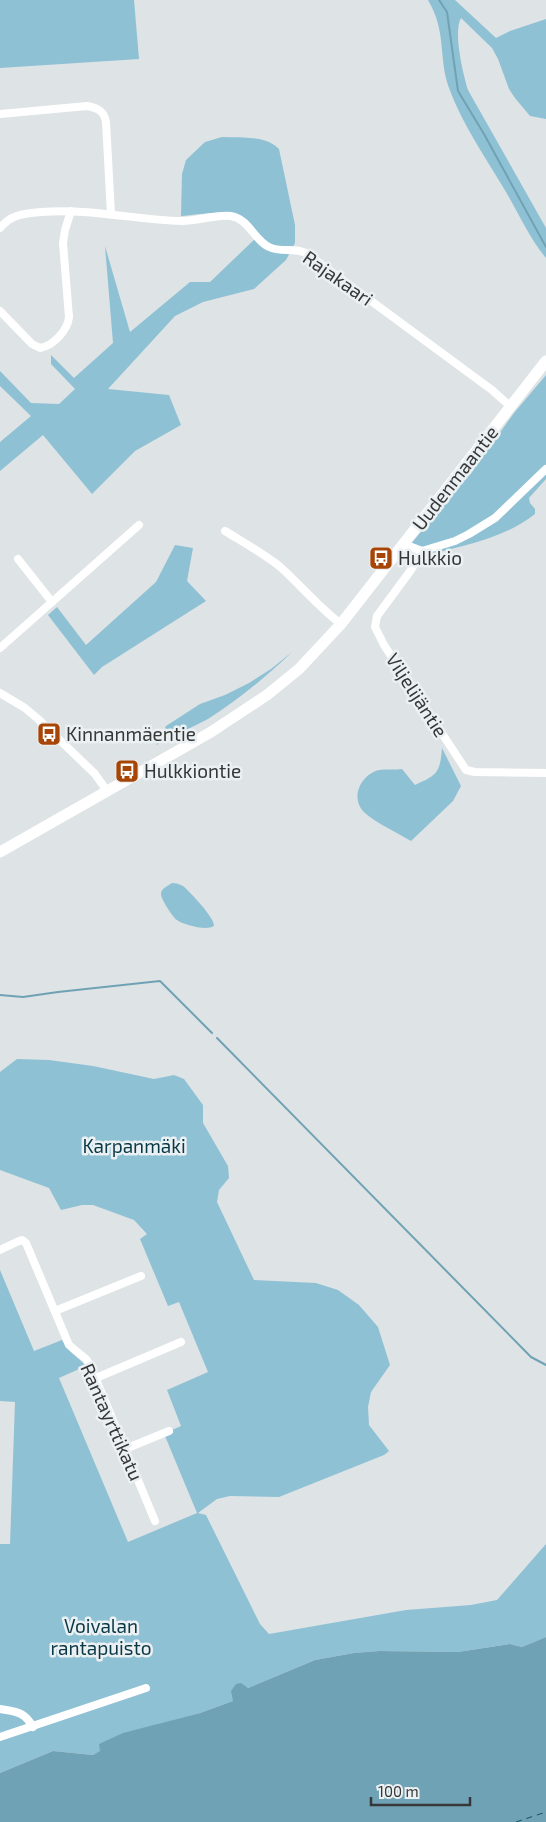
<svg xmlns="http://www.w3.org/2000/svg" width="546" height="1822" font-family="'Exo 2',sans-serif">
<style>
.green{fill:#8fc1d5}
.water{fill:#70a2b5}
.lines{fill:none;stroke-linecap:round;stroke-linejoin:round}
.stream{stroke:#70a2b5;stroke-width:2}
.ferry{stroke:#105469;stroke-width:1;stroke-dasharray:6 5;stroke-linecap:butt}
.street{stroke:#fff;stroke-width:8}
.secondary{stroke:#fff;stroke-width:11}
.labels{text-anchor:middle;stroke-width:5;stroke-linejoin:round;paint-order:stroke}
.street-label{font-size:19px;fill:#353738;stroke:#ebf0f2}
.poi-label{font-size:19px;fill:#353738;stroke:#ebf0f2;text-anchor:start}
.park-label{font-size:19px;fill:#093847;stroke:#ebf0f2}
</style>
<rect width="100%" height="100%" fill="#dee3e5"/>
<g class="green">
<polygon points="0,0 134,0 139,59 0,68"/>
<path d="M 428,0 L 455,0 L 496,38 L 510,31 L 546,19 L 546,119 L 530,116 L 515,98 L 509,89 L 498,59 L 492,48 L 461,18 C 453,32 463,74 468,90 L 546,228 L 546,258 C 530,239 519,214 506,192 C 487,160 462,124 449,88 C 438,57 447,32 428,0 Z"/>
<path d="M 222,137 C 241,138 266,135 279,149 L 295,225 L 295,243 L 286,260 L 254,289 L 203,302 L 175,316 L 108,389 L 169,395 L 181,425 L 135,451 L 92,494 L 43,435 L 0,471 L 0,442 L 31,416 L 0,386 L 0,371 L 31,403 L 59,404 L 75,389 L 51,364 L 51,355 L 74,378 L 113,343 L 105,246 L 130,332 L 190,282 L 210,282 L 259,235 C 253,228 245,217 236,214 C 225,210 194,215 181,216 L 182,174 L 186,160 L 205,142 Z"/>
<path d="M 546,375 L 546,479 L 529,498 L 530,503 L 535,509 L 535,514 C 502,540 458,547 418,557 L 421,551 L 409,546 L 472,472 L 514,413 Z"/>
<polygon points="175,545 193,548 187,581 206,601 102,667 94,675 48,615 57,607 86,645 156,582"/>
<path d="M 292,652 C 266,677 238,700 208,719 C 191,728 173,736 156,745 L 166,726 L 200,704 L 225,695 L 249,683 L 271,669 Z"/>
<path d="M 442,748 L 461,786 L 453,801 L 411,841 C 398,833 376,823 365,813 C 349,799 361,774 379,770 C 386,769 395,770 402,769 L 415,785 C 437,775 440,773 442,748 Z"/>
<path d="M 172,883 C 176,883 179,884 183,886 C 190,892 215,918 214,926 C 207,931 183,925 177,920 C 173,918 160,897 161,894 C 161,888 168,886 172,883 Z"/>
<path d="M 17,1059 L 49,1060 L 93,1066 L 154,1079 L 174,1075 L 184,1079 L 203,1105 L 203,1123 L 228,1166 L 229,1178 L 219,1190 L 217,1202 L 254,1280 L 316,1283 L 338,1290 L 359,1305 L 378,1327 L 390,1365 L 371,1392 L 368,1407 L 369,1425 L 389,1451 L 384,1455 L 279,1497 L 230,1496 L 217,1499 L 198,1513 L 206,1515 L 260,1624 L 269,1634 L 406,1610 L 471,1605 L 497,1600 L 546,1544 L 546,1637 L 522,1647 L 510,1644 L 458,1652 L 379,1651 L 354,1653 L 315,1660 L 248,1688 L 245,1687 L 233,1701 L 200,1713 L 159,1724 L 93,1755 L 53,1751 L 0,1773 L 0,1544 L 10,1544 L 15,1402 L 0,1401 L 0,1270 L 34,1351 L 62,1340 C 68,1352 78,1357 86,1366 L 59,1378 L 128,1542 L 197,1513 L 165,1436 L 173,1433 L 172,1430 L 181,1426 L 167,1390 L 208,1372 L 179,1302 L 168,1306 L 140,1239 L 147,1234 L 134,1220 L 93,1205 L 82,1205 L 61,1210 L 49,1188 L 0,1170 L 0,1072 Z"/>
</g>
<polygon class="water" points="546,1637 546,1822 0,1822 0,1773 53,1751 93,1755 100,1751 99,1744 123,1733 200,1713 233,1701 231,1691 236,1684 241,1683 248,1688 315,1660 354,1653 379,1651 458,1652 510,1644 522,1647"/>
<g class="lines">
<g class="stream">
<polyline points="439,0 447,12 458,91 484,134 546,247"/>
<polyline points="0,995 23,997 58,992 160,981 212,1033"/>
<polyline points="217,1038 531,1357 546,1365"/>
</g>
<polyline class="ferry" points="516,1822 546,1812"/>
<g class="street">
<path d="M 0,114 L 87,106 C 98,108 104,111 106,122 L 111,214"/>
<path d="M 0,228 C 4,224 7,220 12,218 C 21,213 32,213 41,212 C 89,208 135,220 182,221 C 198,221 216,214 231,216 C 249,219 254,240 269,247 C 281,253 294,247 306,253 L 492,390 L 510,406"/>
<path d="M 0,311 L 32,344 L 40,348 C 53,346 68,330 69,317 L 63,243 L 65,230 L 71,211"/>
<path d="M 225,531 C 243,542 261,552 278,565 C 300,584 318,607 341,624"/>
<polyline points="404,544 422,551 455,541 469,534 495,518 546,469"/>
<polyline points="422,551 411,570 377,616 375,627 384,645 466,770 475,772 546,773"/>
<polyline points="18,559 52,602"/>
<polyline points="0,648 139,525"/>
<polyline points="0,693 25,708 38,719 95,774 107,791"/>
<polyline points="0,1250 19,1241 22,1240 26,1243 69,1345 86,1359 90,1365 155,1521"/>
<polyline points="55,1311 141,1276"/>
<polyline points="96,1378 181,1342"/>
<polyline points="125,1449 169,1431"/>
<path d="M 0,1709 C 16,1712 24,1711 33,1727"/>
<polyline points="0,1737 146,1688"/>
</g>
<polyline class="secondary" points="0,852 211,732 267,695 299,669 341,624 546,361"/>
</g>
<defs>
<g id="bus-square" transform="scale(1.25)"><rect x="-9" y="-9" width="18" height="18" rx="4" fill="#a74507" stroke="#ebf0f2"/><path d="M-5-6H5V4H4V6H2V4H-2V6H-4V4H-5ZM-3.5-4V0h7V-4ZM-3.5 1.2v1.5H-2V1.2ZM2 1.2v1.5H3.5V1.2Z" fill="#fff"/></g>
</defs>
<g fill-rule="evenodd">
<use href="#bus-square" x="381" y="558"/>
<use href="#bus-square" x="49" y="734"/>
<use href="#bus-square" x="127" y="771"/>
</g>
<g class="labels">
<g class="street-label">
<text transform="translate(338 278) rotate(35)" y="7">Rajakaari</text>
<text transform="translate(455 478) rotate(-52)" y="7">Uudenmaantie</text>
<text transform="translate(417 695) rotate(57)" y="7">Viljelijäntie</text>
<text transform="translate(112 1422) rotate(66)" y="7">Rantayrttikatu</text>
</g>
<g class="poi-label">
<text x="398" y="565">Hulkkio</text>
<text x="66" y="741">Kinnanmäentie</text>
<text x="144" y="778">Hulkkiontie</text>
</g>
<g class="park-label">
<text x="134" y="1153">Karpanmäki</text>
<text x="101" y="1633">Voivalan<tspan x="101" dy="22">rantapuisto</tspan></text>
</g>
</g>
<path d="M371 1797v8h99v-8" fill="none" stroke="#353738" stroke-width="2.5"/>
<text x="378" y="1797" font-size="15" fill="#353738" stroke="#ebf0f2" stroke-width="4" paint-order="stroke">100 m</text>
</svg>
